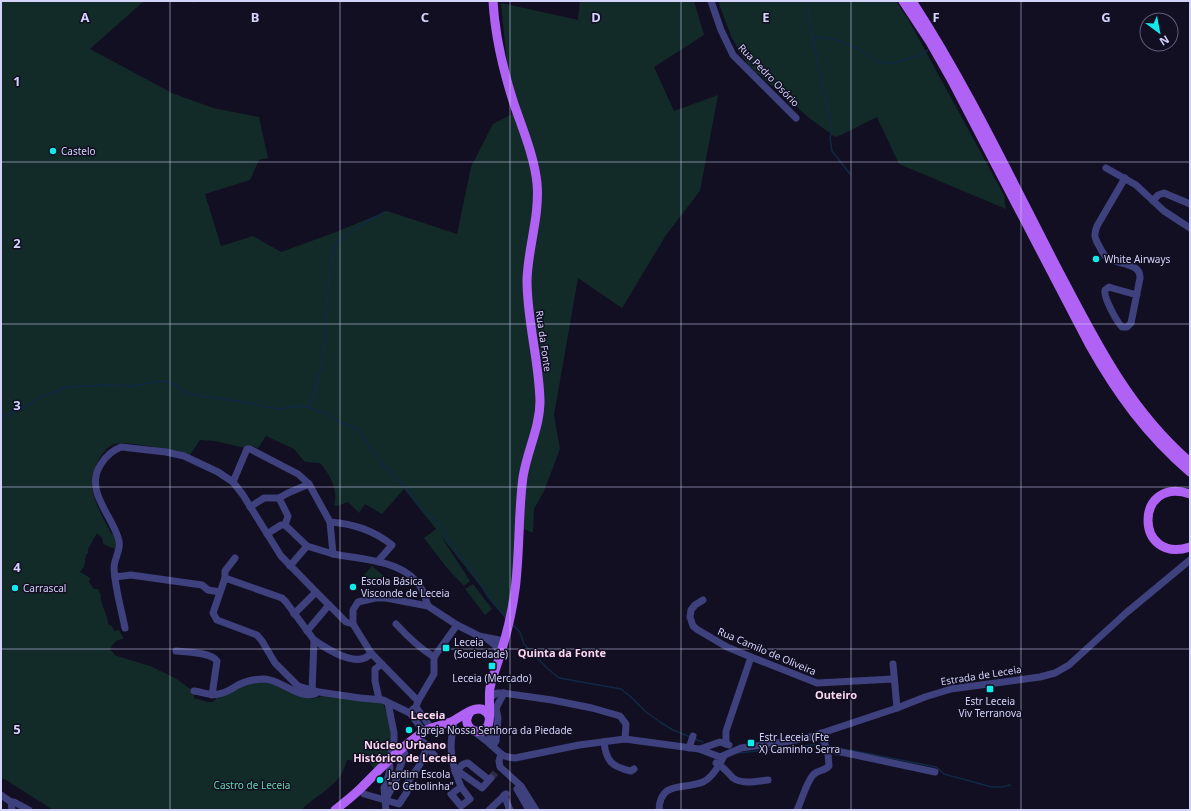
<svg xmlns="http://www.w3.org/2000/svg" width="1191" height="811" font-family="'Noto Sans',sans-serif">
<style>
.green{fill:#132b28}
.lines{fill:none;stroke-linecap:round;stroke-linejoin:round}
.stream{stroke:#112944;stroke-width:1.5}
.minor-tunnel{stroke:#2e2c42;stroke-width:7;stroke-dasharray:7 3.5;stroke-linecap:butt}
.minor{stroke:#3e417d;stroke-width:7}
.major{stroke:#b062f4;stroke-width:9}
.grid{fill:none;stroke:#d4d3fc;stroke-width:1;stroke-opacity:0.55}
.poi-dot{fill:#11e9ea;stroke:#110f21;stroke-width:1.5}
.labels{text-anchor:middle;stroke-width:3;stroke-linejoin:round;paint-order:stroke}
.street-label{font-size:10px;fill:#d4d3fc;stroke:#110f21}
.poi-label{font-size:10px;fill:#d4d3fc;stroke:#110f21;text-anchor:start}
.park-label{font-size:10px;fill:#64d7af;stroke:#110f21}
.neighbourhood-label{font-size:11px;font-weight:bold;fill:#fcd5f1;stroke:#110f21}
.grid-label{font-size:13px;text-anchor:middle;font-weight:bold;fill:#d4d3fc;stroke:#110f21;stroke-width:3;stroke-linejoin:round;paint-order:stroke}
</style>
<rect width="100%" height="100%" fill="#110f21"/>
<g class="green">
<path d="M 1,1 L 144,1 L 90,49 L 172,93 L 213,108 L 259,117 L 268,158 L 259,160 L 250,180 L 205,194 L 221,246 L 253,236 L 281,252 L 336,232 L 387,211 L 457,234 L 471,167 L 493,124 L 520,110 L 507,65 L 501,3 L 578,20 L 580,1 L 694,1 L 704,35 L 654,67 L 674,111 L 718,95 L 700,191 L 666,235 L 622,308 L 578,278 L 554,415 L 560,449 L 544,491 L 534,509 L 533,533 L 524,529 L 507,620 L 441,536 L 470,581 L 464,586 L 447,568 L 424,538 L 436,529 L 404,489 L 382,514 L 365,504 L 359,513 L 348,502 L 337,506 L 334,505 C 339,492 330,474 320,463 L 305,462 L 294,449 L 266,436 L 258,448 L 252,446 L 245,448 L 215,441 L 200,440 L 190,455 C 175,451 128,440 114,444 C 106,447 99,458 96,465 C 92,474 91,483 93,492 C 96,507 105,521 112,535 L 113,534 L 116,542 L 115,549 L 103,544 L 102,538 L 97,533 L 88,549 L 88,553 L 86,555 L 84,567 L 80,572 L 90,578 L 89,582 L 94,589 L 98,589 L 101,595 C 99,602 108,614 108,624 L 112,626 L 114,631 L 119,630 L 124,639 C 116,639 113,643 110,650 L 114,653 L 114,655 L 150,666 L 175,678 L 196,693 L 194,695 L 194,698 L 208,702 L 213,702 L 218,696 L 247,683 L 269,682 L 309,696 L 312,699 L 323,696 L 383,703 C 389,720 397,745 383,760 C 380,763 377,766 374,769 L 369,762 L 347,760 C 345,765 344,771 341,775 C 332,788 314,798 303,808 L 303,810 L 53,810 L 6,780 L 1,778 Z"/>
<polygon points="718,1 896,1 908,19 1004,195 1006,209 899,164 877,117 841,135 835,137 808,117 749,66 740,53 731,36"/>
<polygon points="372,566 386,578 378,587 364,575"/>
<polygon points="473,584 492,609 485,615 465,589"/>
</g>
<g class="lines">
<g class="stream">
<polyline points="192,1 193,2"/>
<polyline points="807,1 809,10 808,16 830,119 832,131 830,138 832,151 850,174"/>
<polyline points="813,37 834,39 859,49 878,62 888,63 896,63 903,60 916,57 928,50"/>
<path d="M 309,406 C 319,386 323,360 325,338 C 327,321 328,254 337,244 C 348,232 371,219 385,212"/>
<polyline points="1,417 22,409 41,397 47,395 66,387 106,385 134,386 149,383 165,381 172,383 189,394 244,402 266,407 279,409 299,406 309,407 317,411 325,412 340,422 358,429 368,444 373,450 384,466 403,484 423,510 441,526 453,547 470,567 489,598 505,617"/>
<polyline points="513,625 520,632 524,644 547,668 559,678 621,689 631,697 645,711 660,722 673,730 690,737"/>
<polyline points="694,739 703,742"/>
<polyline points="830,746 841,748"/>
<polyline points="850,750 936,767 944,774 992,787 1002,787 1010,785"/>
<polyline points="739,753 821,744"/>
</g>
<polyline class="minor-tunnel" points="491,778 496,772"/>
<g class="minor">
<polyline points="711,1 721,30 733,55 796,118"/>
<polyline points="1106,168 1136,185 1164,211 1190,228"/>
<path d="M 1125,178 L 1097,226 C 1094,234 1094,237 1098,244 C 1101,249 1103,255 1107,258 C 1117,265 1141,262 1140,278 L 1131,323 L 1127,327 L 1122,327 C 1117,322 1103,297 1105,290 L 1109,287 L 1112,288 L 1137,295"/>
<polyline points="1153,201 1158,195 1164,193 1190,204"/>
<polyline points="233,482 247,449 250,449 298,474 309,484 330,522 333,554 307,546 285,525"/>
<polyline points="279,498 288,516 285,525"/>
<polyline points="250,507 264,498 279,498 288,493 309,484"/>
<path d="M 330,522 C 354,524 373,530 392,545 L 379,560 L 379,562"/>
<polyline points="267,534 281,525 285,525"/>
<path d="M 333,554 C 359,559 398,560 416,581 C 423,588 425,597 428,606"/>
<polyline points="235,558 225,571 225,578 213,613 217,620 257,635 262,641 275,663 298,686 319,692 360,698 383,700 410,713"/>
<polyline points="290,566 307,546"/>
<polyline points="115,577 131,575 202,585 208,590 220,592"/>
<polyline points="225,578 282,598 286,602 314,640 312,691"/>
<polyline points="703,600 695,605 691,610 690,617 693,626 698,630 727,647 751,657 817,683 894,679"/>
<polyline points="294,614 316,592"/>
<polyline points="353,624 353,610 358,602 375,598 386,598 428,606 457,625 479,636 504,641"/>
<path d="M 396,624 C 408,637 419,648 434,657"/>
<path d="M 125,628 C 121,608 115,588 114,568 C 114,559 121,550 119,541 C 114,517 83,491 101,464 C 106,456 111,451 121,447 L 166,452 L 184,456 L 218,472 L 233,482 L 243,495 L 281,556 L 316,592 L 346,622 L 353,624 L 371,653 L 418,701"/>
<polyline points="307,631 329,605"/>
<polyline points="486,638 496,646 500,655"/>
<path d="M 314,640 C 327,649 358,670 371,653"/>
<path d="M 176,651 C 186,652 211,652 217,661 L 212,695"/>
<polyline points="434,657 457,625"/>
<polyline points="893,664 897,708"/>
<path d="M 194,691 C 202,692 210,696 218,694 C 226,693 231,689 238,685 C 246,681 256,679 265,679 C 281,680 299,699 315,694"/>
<polyline points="489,698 497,693 503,693 552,700 592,708 620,716 626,724 625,739"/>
<polyline points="379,699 375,681 375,669 382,664"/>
<polyline points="416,707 418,701 434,674 434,657"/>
<polyline points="416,707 431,728"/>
<polyline points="413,709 410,713 424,732"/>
<path d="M 454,723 C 450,742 450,753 455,771"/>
<polyline points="489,724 489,732 493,746"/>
<path d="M 474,731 C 479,736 486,740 491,745 C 501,753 501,757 515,758 L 579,745 L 625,739 L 699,749 L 720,757 L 741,748 L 790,741 L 810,737 L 897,708 L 925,697 L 951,689 L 1040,677 L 1055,673 L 1069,665 L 1126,613 L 1190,560"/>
<polyline points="418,736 435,756"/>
<path d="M 604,742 C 606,761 612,767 631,771 L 634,769"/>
<polyline points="726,744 726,731 751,657"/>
<polyline points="493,746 496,741 498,718 496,708 504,693"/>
<polyline points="689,748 693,736"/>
<polyline points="700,749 720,742 729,745"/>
<polyline points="827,749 935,772"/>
<polyline points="501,754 499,761 500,767 521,786 536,810"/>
<path d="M 716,763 C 724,767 727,772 733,778 C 743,785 758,781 768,780"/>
<polyline points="458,771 455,771 461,787 470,799 461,806 451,794 461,787"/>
<path d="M 489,780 L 468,763 C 463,763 460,766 458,771 L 482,788 L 491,778"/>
<polyline points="517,789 529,810"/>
<path d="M 364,794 L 399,804 L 407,792 C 406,779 413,776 419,766 C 422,760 424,754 427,748"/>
<polyline points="1,795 11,802 12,810"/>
<polyline points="504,795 510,810"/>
<polyline points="386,799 397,778 400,767 405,754 402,748"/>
<polyline points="11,802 14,802 29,810"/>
<polyline points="386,810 384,788 389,774 390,768 389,761 394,740 394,733 388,703"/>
<polyline points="489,810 506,794"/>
<path d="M 659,810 C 660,780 684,790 703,782 C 712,778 720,764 724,756"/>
<path d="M 797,810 C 802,800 806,783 813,775 C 817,770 825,771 829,766 L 828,753 L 821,733"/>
</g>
<g class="major">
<path d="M 903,1 L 930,42 L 951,79 L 1089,344 C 1117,394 1147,435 1190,472"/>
<path d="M 912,1 C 966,84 1009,175 1055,264 C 1093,336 1127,408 1190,462"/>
<path d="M 1190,494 C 1134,475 1134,565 1190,547"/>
<path d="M 471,711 C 458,725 478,739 487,727 C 492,721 488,697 490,688 C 492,677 497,666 500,655 C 507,634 512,612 515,590 C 520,553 518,514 523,477 C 527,451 540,427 540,401 C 539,360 527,321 527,280 C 528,247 540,216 537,183 C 534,156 523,130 514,104 C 503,70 495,37 493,1"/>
<path d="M 335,810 C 344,803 353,796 361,788 C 381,768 400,747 425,731 C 433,726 444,725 453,721 C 464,715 481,700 489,716"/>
</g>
</g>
<path class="grid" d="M 170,1 L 170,810M 340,1 L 340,810M 510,1 L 510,810M 681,1 L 681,810M 851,1 L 851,810M 1021,1 L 1021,810M 1,162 L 1190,162M 1,324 L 1190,324M 1,487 L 1190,487M 1,649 L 1190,649"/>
<g class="poi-dot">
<circle cx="53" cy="151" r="4"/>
<circle cx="1096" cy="259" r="4"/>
<circle cx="353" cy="587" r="4"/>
<circle cx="15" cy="588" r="4"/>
<rect x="442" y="644" width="8" height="8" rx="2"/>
<rect x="488" y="662" width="8" height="8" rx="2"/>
<rect x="986" y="685" width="8" height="8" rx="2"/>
<circle cx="409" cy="730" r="4"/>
<rect x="747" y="739" width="8" height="8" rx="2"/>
<circle cx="380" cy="780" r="4"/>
</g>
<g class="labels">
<g class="street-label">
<text transform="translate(769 75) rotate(46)" y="4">Rua Pedro Osório</text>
<text transform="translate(544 341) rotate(82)" y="4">Rua da Fonte</text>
<text transform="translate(767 651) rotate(23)" y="4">Rua Camilo de Oliveira</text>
<text transform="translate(981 675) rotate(-9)" y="4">Estrada de Leceia</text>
</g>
<g class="poi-label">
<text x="61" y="155">Castelo</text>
<text x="1104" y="263">White Airways</text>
<text x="361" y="585">Escola Básica<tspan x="361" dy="12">Visconde de Leceia</tspan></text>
<text x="23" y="592">Carrascal</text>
<text x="454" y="646">Leceia<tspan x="454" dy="12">(Sociedade)</tspan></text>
<text x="492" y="682" text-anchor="middle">Leceia (Mercado)</text>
<text x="990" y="705" text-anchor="middle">Estr Leceia<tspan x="990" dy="12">Viv Terranova</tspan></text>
<text x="417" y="734">Igreja Nossa Senhora da Piedade</text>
<text x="759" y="741">Estr Leceia (Fte<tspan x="759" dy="12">X) Caminho Serra</tspan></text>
<text x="388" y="778">Jardim Escola<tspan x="388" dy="12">"O Cebolinha"</tspan></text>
</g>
<g class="park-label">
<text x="252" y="789">Castro de Leceia</text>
</g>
<g class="neighbourhood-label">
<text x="562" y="657">Quinta da Fonte</text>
<text x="836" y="699">Outeiro</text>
<text x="428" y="719">Leceia</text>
<text x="405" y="749">Núcleo Urbano<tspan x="405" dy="13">Histórico de Leceia</tspan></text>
</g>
</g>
<g class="grid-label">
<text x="85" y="22">A</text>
<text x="255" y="22">B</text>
<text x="425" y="22">C</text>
<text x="596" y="22">D</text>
<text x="766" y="22">E</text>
<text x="936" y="22">F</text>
<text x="1106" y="22">G</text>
<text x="17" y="86">1</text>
<text x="17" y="248">2</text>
<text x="17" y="410">3</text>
<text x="17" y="572">4</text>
<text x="17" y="734">5</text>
</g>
<rect width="1191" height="811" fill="none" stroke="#d4d3fc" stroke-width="4"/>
<g transform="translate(1159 32) rotate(148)"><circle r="19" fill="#110f21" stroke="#5f5d79"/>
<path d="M0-3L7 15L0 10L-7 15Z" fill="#11e9ea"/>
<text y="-6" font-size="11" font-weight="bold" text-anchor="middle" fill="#d4d3fc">N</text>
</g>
</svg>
